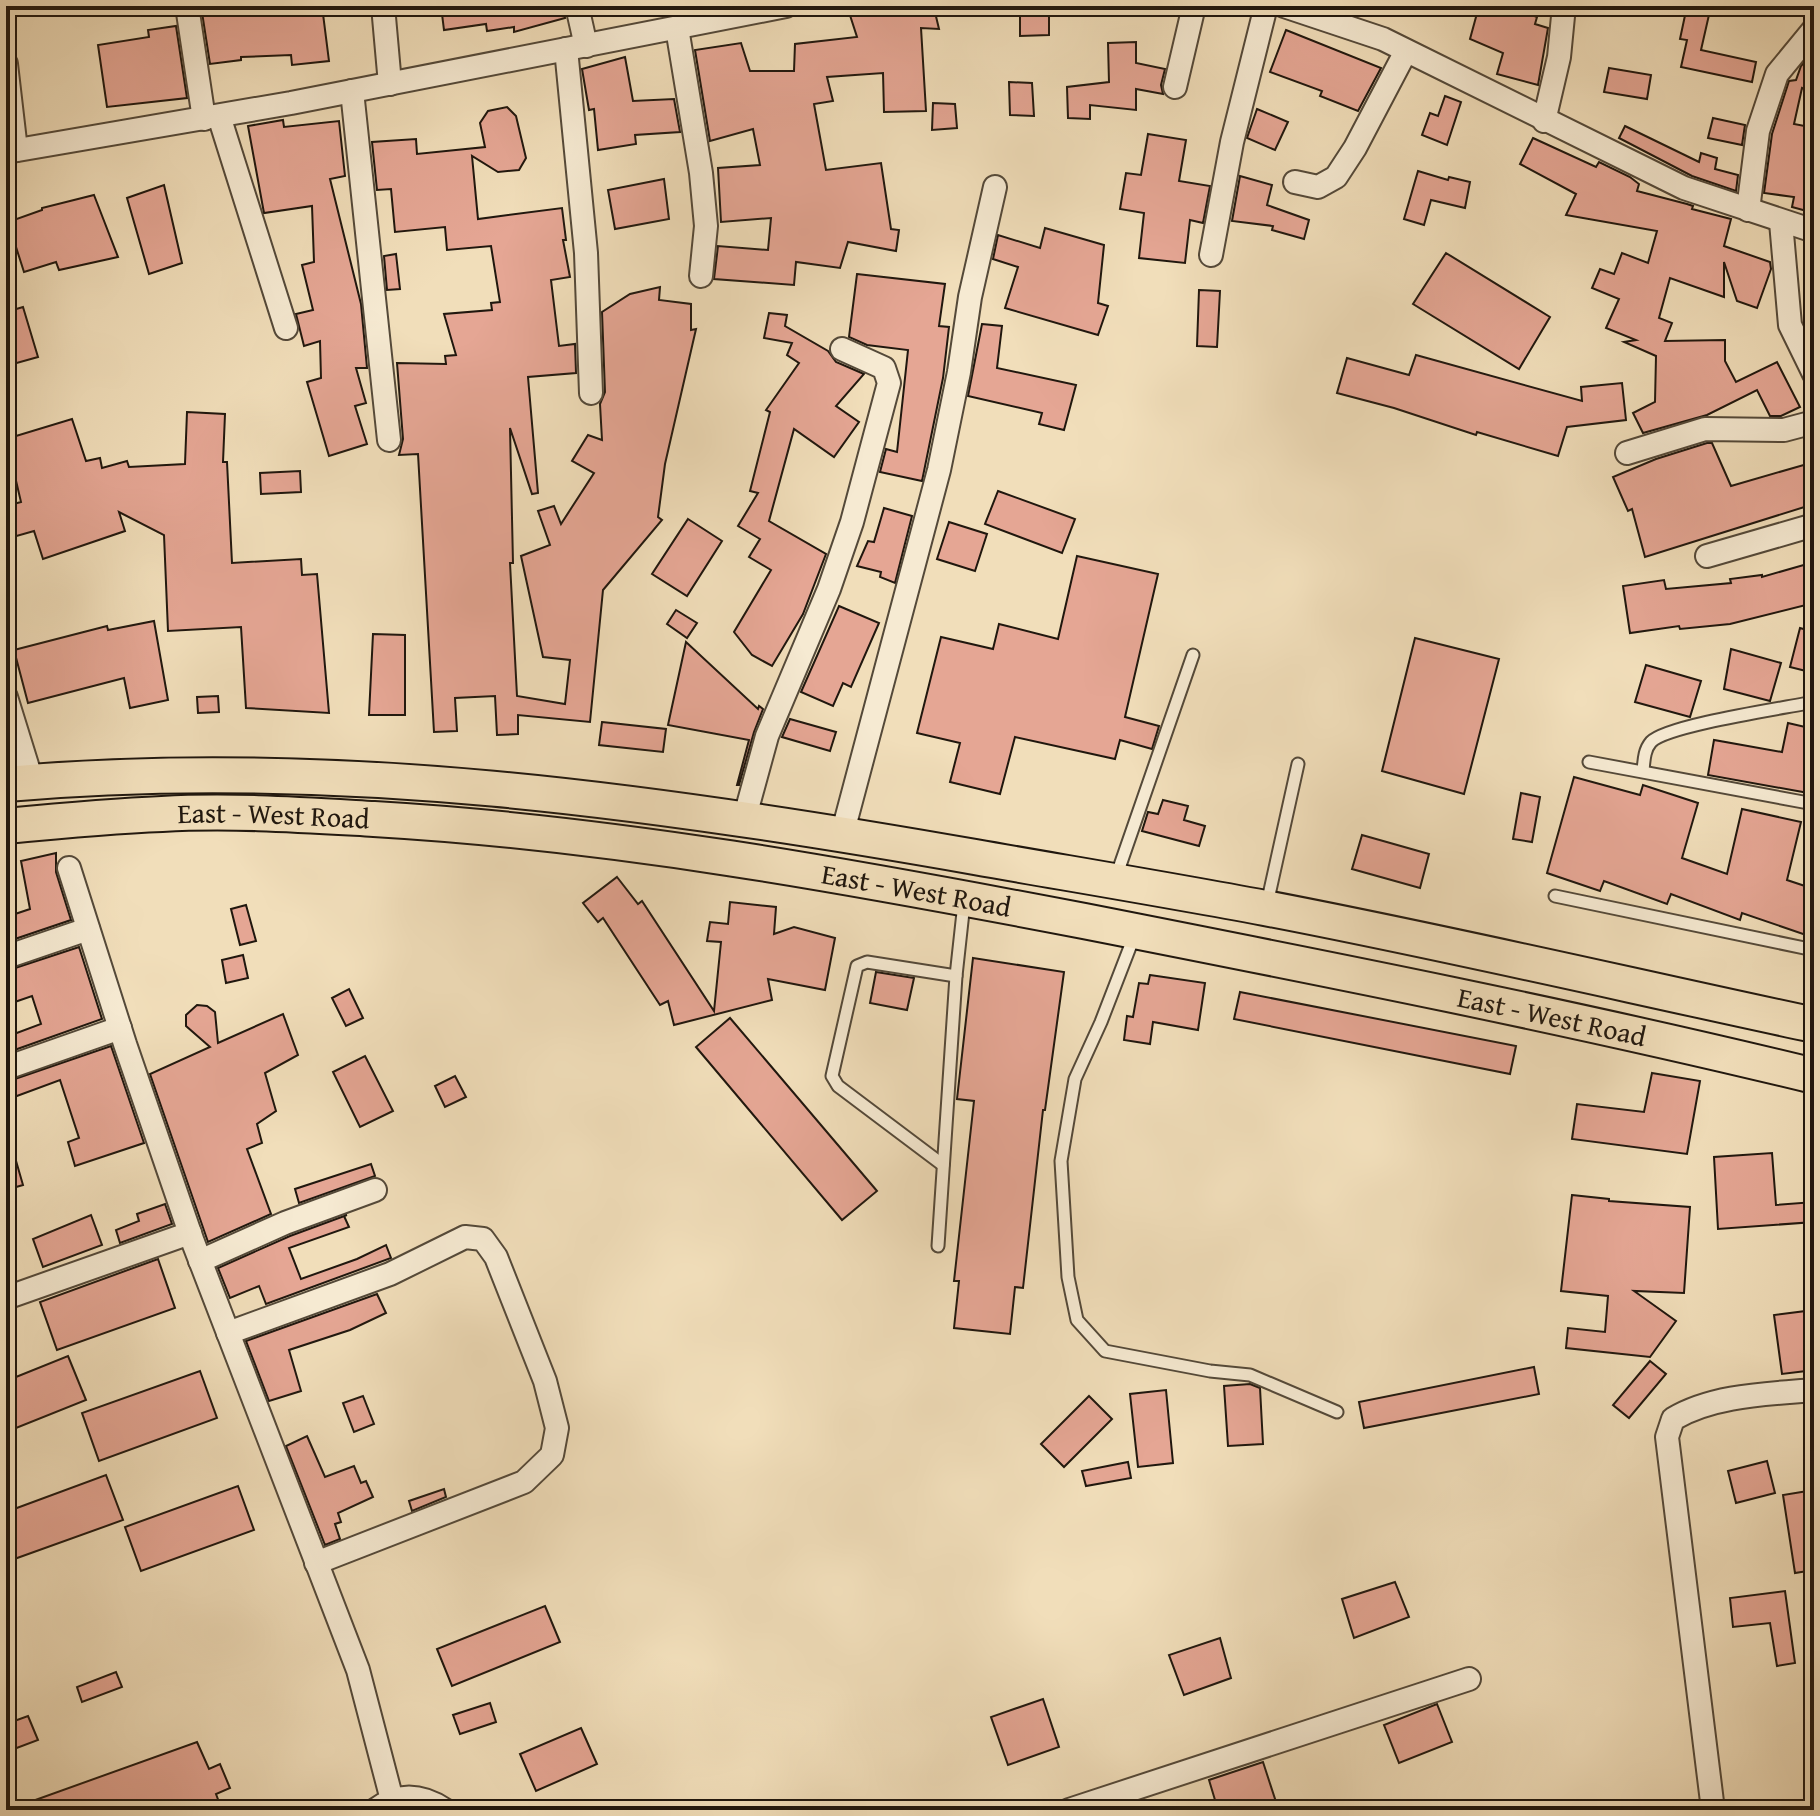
<svg xmlns="http://www.w3.org/2000/svg" width="1820" height="1816" font-family="'Gentium Book Plus',serif">
<style>
.building{fill:#e5a694;stroke:#20170e;stroke-width:2}
.lines{fill:none;stroke-linecap:round;stroke-linejoin:round}
.service-casing{stroke:#544939;stroke-width:15}
.minor-casing{stroke:#544939;stroke-width:26}
.primary-casing{stroke:#20170e;stroke-width:38}
.service{stroke:#f6ead2;stroke-width:11}
.minor{stroke:#f6ead2;stroke-width:22}
.primary{stroke:#f1deba;stroke-width:34}
.labels{text-anchor:middle;stroke-width:6;stroke-linejoin:round;paint-order:stroke}
.street-label{font-size:28px;fill:#20170e;stroke:#f6ead2}
</style>
<rect width="100%" height="100%" fill="#f1deba"/>
<filter id="stains"><feTurbulence type="fractalNoise" baseFrequency=".0025" numOctaves="4"/><feColorMatrix values="0 0 0 0 .2 0 0 0 0 .09 0 0 0 0 .02 0 0 0 .5 -.17"/></filter>
<radialGradient id="worn" r=".72"><stop offset=".6" stop-color="#630" stop-opacity="0"/><stop offset="1" stop-color="#630" stop-opacity=".3"/></radialGradient>
<g class="building">
<polygon points="201,6 322,6 329,61 292,65 291,55 241,57 241,60 210,64"/>
<polygon points="441,6 563,6 565,18 514,32 514,27 487,31 486,24 444,30"/>
<polygon points="847,6 898,6 899,15 934,8 939,29 921,28 926,111 884,112 883,73 827,77 833,101 814,104 826,170 881,163 891,229 899,230 896,251 848,242 840,268 796,262 794,285 714,279 718,246 768,250 771,218 721,222 718,168 760,165 753,129 710,141 695,50 741,43 750,71 794,71 795,44 857,37"/>
<polygon points="1020,6 1049,6 1049,35 1020,36"/>
<polygon points="1479,6 1509,6 1537,17 1535,24 1548,28 1538,85 1497,74 1503,53 1470,39"/>
<polygon points="1687,6 1711,6 1701,50 1756,62 1752,82 1681,67 1687,40 1680,39"/>
<polygon points="176,26 187,98 107,107 98,45 149,37 148,30"/>
<polygon points="1286,30 1381,68 1358,111 1320,96 1322,91 1270,72"/>
<polygon points="1136,42 1136,63 1165,69 1161,85 1163,94 1136,89 1136,110 1090,105 1090,119 1068,118 1067,87 1109,82 1108,43"/>
<polygon points="1814,51 1814,93 1802,88 1794,124 1810,127 1809,135 1814,135 1814,213 1792,207 1794,197 1764,193 1772,134 1789,81 1796,80 1801,66"/>
<polygon points="625,57 633,101 674,99 680,132 635,135 636,144 598,150 594,109 589,110 582,69"/>
<polygon points="1609,68 1651,75 1647,99 1604,92"/>
<polygon points="1009,82 1032,83 1034,116 1010,115"/>
<polygon points="1445,96 1461,102 1447,145 1422,135 1430,113 1438,116"/>
<polygon points="933,103 955,104 957,128 932,130"/>
<polygon points="507,107 516,116 526,158 519,170 498,172 472,156 478,219 562,208 566,240 563,240 570,277 551,280 559,346 575,344 576,373 528,377 538,493 532,494 510,428 513,563 510,563 517,696 565,704 570,660 543,657 521,556 550,545 538,511 554,506 561,524 594,473 572,461 588,435 602,440 600,404 605,392 602,312 630,294 660,287 659,300 691,304 691,330 696,329 665,464 658,517 662,520 603,590 590,722 518,715 518,734 497,735 495,696 455,698 457,731 434,732 418,454 399,455 403,439 397,363 446,364 445,356 456,355 444,314 492,310 491,303 500,302 491,246 447,250 445,227 395,232 391,189 377,190 372,142 416,139 417,154 485,147 480,123 488,111"/>
<polygon points="1257,109 1288,122 1275,150 1247,138"/>
<polygon points="1713,118 1745,125 1742,145 1708,138"/>
<polygon points="283,120 284,127 339,121 345,176 330,179 361,304 367,368 356,368 366,403 355,406 367,444 329,456 307,382 321,378 320,341 304,346 296,314 313,310 302,265 314,262 312,206 264,213 248,126"/>
<polygon points="1625,126 1699,162 1701,153 1717,158 1715,169 1738,175 1736,191 1692,176 1619,138"/>
<polygon points="1148,134 1186,140 1179,181 1210,186 1203,223 1190,220 1185,263 1139,258 1144,213 1120,209 1126,173 1141,175"/>
<polygon points="1533,138 1596,167 1599,162 1630,177 1639,184 1637,191 1687,204 1693,206 1692,209 1731,219 1724,246 1770,262 1771,269 1757,308 1737,301 1724,262 1724,297 1670,278 1659,318 1672,323 1665,341 1725,340 1725,361 1736,382 1777,362 1800,407 1781,416 1770,416 1757,390 1707,415 1643,433 1633,413 1655,402 1656,356 1624,342 1636,340 1606,328 1619,299 1592,288 1600,269 1614,274 1622,253 1648,263 1657,231 1566,215 1576,194 1520,164"/>
<polygon points="1418,171 1448,180 1449,177 1470,182 1465,208 1431,200 1424,225 1404,219"/>
<polygon points="1240,176 1272,185 1267,205 1309,220 1304,239 1272,230 1273,226 1232,221"/>
<polygon points="664,179 669,219 615,229 608,190"/>
<polygon points="164,185 182,263 149,274 127,198"/>
<polygon points="94,195 118,257 59,270 56,262 24,272 8,222 42,210 42,208"/>
<polygon points="1045,228 1104,245 1098,303 1108,306 1098,335 1005,308 1018,267 993,259 998,235 1040,248"/>
<polygon points="1446,253 1550,317 1519,369 1413,304"/>
<polygon points="396,254 400,289 387,290 384,256"/>
<polygon points="857,274 945,284 939,326 949,327 943,378 922,481 880,472 886,449 897,452 908,350 867,345 849,337"/>
<polygon points="1199,290 1220,291 1217,347 1197,346"/>
<polygon points="23,307 38,357 6,366 6,312"/>
<polygon points="769,313 787,315 785,326 828,351 836,362 864,374 836,406 859,422 834,457 794,429 769,521 826,554 803,614 772,666 752,655 734,632 771,570 749,557 760,539 738,526 758,493 750,491 770,412 766,410 799,363 787,355 792,343 764,338"/>
<polygon points="982,324 1002,326 997,368 1076,385 1064,430 1039,424 1042,413 968,396"/>
<polygon points="1416,355 1582,401 1581,387 1622,383 1626,420 1567,427 1558,456 1477,432 1476,435 1394,408 1337,393 1347,358 1409,375"/>
<polygon points="187,412 225,414 223,462 227,462 232,563 301,559 302,575 317,574 329,713 246,708 241,627 168,631 164,535 119,512 125,531 43,559 34,531 6,539 6,506 21,502 13,468 6,471 6,439 72,419 86,461 100,458 102,468 127,461 129,467 185,464"/>
<polygon points="1707,443 1712,443 1731,486 1814,462 1814,504 1645,557 1632,509 1628,511 1613,477 1656,459"/>
<polygon points="300,471 301,492 261,494 260,473"/>
<polygon points="998,491 1075,519 1062,553 985,524"/>
<polygon points="884,508 912,516 895,583 880,577 881,572 857,566 868,541 874,542"/>
<polygon points="688,519 722,541 687,596 652,574"/>
<polygon points="949,522 987,534 975,571 937,559"/>
<polygon points="1077,556 1158,574 1125,717 1159,726 1152,749 1120,740 1115,759 1015,737 1000,794 950,782 960,743 917,733 941,637 993,649 999,624 1058,639"/>
<polygon points="1814,562 1814,603 1730,624 1680,629 1679,626 1630,633 1623,586 1664,580 1666,589 1731,583 1730,579 1762,575 1762,577"/>
<polygon points="839,606 879,623 851,687 843,683 833,706 801,692"/>
<polygon points="676,610 697,623 687,638 667,624"/>
<polygon points="154,621 168,700 130,708 124,678 28,703 14,650 107,626 108,630"/>
<polygon points="1800,628 1814,632 1814,673 1790,667"/>
<polygon points="373,634 405,635 405,715 369,715"/>
<polygon points="1415,638 1499,659 1464,794 1382,771"/>
<polygon points="686,642 758,709 759,706 763,709 754,732 739,785 737,785 749,740 668,725"/>
<polygon points="1731,649 1781,663 1770,701 1724,689"/>
<polygon points="1646,665 1701,681 1690,717 1635,702"/>
<polygon points="218,696 219,712 198,713 197,697"/>
<polygon points="790,719 836,732 830,751 782,737"/>
<polygon points="602,722 666,729 663,752 599,745"/>
<polygon points="1788,723 1814,729 1814,794 1708,775 1714,740 1782,752"/>
<polygon points="1574,777 1640,795 1643,785 1698,803 1682,858 1727,874 1742,809 1801,822 1787,880 1814,889 1814,912 1806,935 1742,913 1740,920 1671,894 1667,904 1604,881 1600,891 1547,873"/>
<polygon points="1521,793 1540,797 1532,842 1513,839"/>
<polygon points="1163,800 1188,806 1184,820 1205,826 1199,846 1142,831 1148,812 1158,814"/>
<polygon points="1362,835 1429,854 1420,888 1352,869"/>
<polygon points="56,853 56,872 71,920 6,942 6,917 30,909 21,861"/>
<polygon points="617,877 638,904 642,901 714,1011 721,942 707,941 710,922 728,924 730,902 776,907 774,934 794,927 835,938 825,990 768,979 772,1000 674,1025 668,1001 660,1005 603,918 598,922 583,903"/>
<polygon points="246,905 256,941 240,945 231,909"/>
<polygon points="79,947 102,1019 6,1053 6,1037 41,1024 32,996 6,1005 6,971"/>
<polygon points="243,955 248,978 226,983 222,960"/>
<polygon points="973,958 1064,972 1045,1110 1043,1110 1023,1288 1015,1287 1010,1334 954,1328 959,1281 954,1281 974,1101 957,1099"/>
<polygon points="876,972 914,978 907,1010 870,1003"/>
<polygon points="1150,975 1205,983 1198,1030 1153,1022 1150,1044 1124,1040 1127,1016 1133,1017 1139,983 1148,984"/>
<polygon points="349,989 363,1018 346,1026 332,998"/>
<polygon points="1240,992 1516,1046 1510,1074 1234,1019"/>
<polygon points="197,1005 207,1006 215,1012 218,1043 283,1014 298,1055 265,1073 276,1111 257,1124 262,1143 247,1149 271,1214 208,1242 150,1074 210,1047 186,1026 186,1015"/>
<polygon points="730,1018 877,1191 842,1220 696,1047"/>
<polygon points="111,1046 144,1143 75,1166 68,1142 79,1138 60,1080 6,1100 6,1082"/>
<polygon points="365,1056 393,1111 360,1127 333,1072"/>
<polygon points="1652,1073 1700,1081 1687,1154 1572,1139 1577,1104 1644,1112"/>
<polygon points="455,1076 466,1097 445,1107 435,1086"/>
<polygon points="10,1140 23,1185 6,1190 6,1141"/>
<polygon points="1772,1153 1776,1205 1814,1202 1814,1222 1718,1229 1714,1157"/>
<polygon points="371,1164 375,1176 299,1203 295,1189"/>
<polygon points="1572,1195 1609,1199 1609,1201 1690,1207 1684,1293 1634,1291 1676,1321 1650,1357 1566,1348 1568,1328 1605,1332 1608,1296 1561,1291"/>
<polygon points="165,1204 172,1224 120,1243 116,1230 139,1221 137,1214"/>
<polygon points="91,1215 102,1245 43,1267 33,1239"/>
<polygon points="347,1215 344,1216 349,1227 289,1248 301,1279 357,1259 386,1245 391,1258 266,1304 259,1286 230,1298 218,1268 290,1236"/>
<polygon points="158,1259 175,1308 57,1350 40,1302"/>
<polygon points="377,1294 386,1313 350,1330 289,1350 301,1391 269,1401 246,1341"/>
<polygon points="1814,1310 1814,1370 1782,1374 1774,1315"/>
<polygon points="68,1356 86,1400 6,1432 6,1381"/>
<polygon points="1650,1361 1666,1374 1629,1418 1613,1405"/>
<polygon points="1534,1367 1539,1394 1364,1428 1359,1402"/>
<polygon points="200,1371 217,1418 99,1461 82,1413"/>
<polygon points="1250,1384 1260,1388 1263,1444 1228,1446 1224,1386"/>
<polygon points="1166,1390 1173,1463 1138,1467 1130,1394"/>
<polygon points="363,1396 374,1424 354,1432 343,1403"/>
<polygon points="1089,1396 1112,1419 1064,1467 1041,1444"/>
<polygon points="307,1436 325,1477 354,1466 361,1483 366,1481 373,1497 338,1513 341,1522 335,1524 340,1539 325,1545 286,1446"/>
<polygon points="1767,1461 1775,1493 1736,1503 1728,1471"/>
<polygon points="1128,1462 1131,1478 1086,1486 1082,1471"/>
<polygon points="106,1475 123,1520 6,1562 6,1512"/>
<polygon points="238,1486 254,1530 141,1571 125,1527"/>
<polygon points="444,1489 446,1497 412,1511 409,1501"/>
<polygon points="1814,1490 1814,1570 1795,1573 1783,1495"/>
<polygon points="1395,1582 1409,1617 1354,1638 1342,1599"/>
<polygon points="1785,1591 1795,1663 1777,1666 1770,1623 1733,1627 1730,1598"/>
<polygon points="545,1606 560,1642 452,1686 437,1649"/>
<polygon points="1220,1638 1231,1678 1184,1695 1169,1655"/>
<polygon points="116,1672 122,1687 82,1702 77,1687"/>
<polygon points="1043,1699 1059,1747 1008,1765 991,1717"/>
<polygon points="490,1703 496,1722 460,1734 453,1715"/>
<polygon points="1437,1704 1452,1742 1399,1763 1384,1725"/>
<polygon points="28,1716 38,1740 6,1752 6,1724"/>
<polygon points="581,1728 597,1764 536,1791 520,1754"/>
<polygon points="197,1742 209,1769 220,1764 230,1788 216,1794 222,1810 13,1810 13,1808"/>
<polygon points="1263,1762 1276,1802 1253,1810 1218,1810 1209,1780"/>
</g>
<g class="lines">
<g class="service-casing">
<g id="service">
<polyline points="1589,762 1814,804"/>
<path d="M 1643,771 C 1644,761 1644,750 1651,742 C 1667,725 1785,708 1814,702"/>
<polyline points="1116,877 1193,655"/>
<polyline points="1555,896 1814,950"/>
<polyline points="1267,904 1298,764"/>
<polyline points="1135,934 1101,1022 1075,1079 1061,1161 1068,1277 1077,1320 1105,1351 1210,1371 1250,1375 1337,1412"/>
<polyline points="943,1165 838,1086 832,1076 857,966 867,962 956,976"/>
<polyline points="938,1246 956,976 964,903"/>
</g>
</g>
<g class="minor-casing">
<g id="minor">
<polyline points="187,6 204,119"/>
<polyline points="383,6 390,84"/>
<polyline points="577,6 586,46"/>
<polyline points="1284,6 1383,39 1684,188 1814,231"/>
<polyline points="677,28 701,173 706,226 701,276"/>
<polyline points="566,49 586,253 591,393"/>
<polyline points="6,64 16,150"/>
<polyline points="1175,87 1194,6"/>
<polyline points="352,91 389,440"/>
<polyline points="219,116 286,328"/>
<polyline points="1544,121 1559,57 1564,6"/>
<polyline points="6,152 291,103 786,6"/>
<polyline points="1295,182 1318,187 1336,177 1355,148 1406,51"/>
<polyline points="1748,210 1758,131 1777,74 1814,29"/>
<polyline points="1781,222 1790,325 1814,374"/>
<polyline points="1211,255 1232,142 1266,6"/>
<polyline points="1627,453 1705,429 1784,430 1814,422"/>
<polyline points="1707,556 1814,525"/>
<polyline points="6,697 32,781"/>
<polyline points="744,820 767,736 829,589 852,522 889,383 884,368 842,349"/>
<polyline points="842,835 939,470 959,372 970,297 995,187"/>
<polyline points="69,868 125,1044 193,1242 358,1670 392,1800"/>
<polyline points="6,957 88,929"/>
<polyline points="6,1068 120,1028"/>
<polyline points="200,1261 285,1223 375,1190"/>
<polyline points="6,1298 190,1233"/>
<polyline points="228,1333 390,1274 465,1237 483,1239 496,1257 545,1381 557,1428 552,1455 524,1482 316,1563"/>
<path d="M 375,1810 C 398,1793 421,1794 445,1810"/>
<polyline points="1069,1810 1469,1679"/>
<path d="M 1713,1810 L 1667,1437 L 1673,1419 C 1713,1395 1768,1394 1814,1390"/>
</g>
</g>
<g class="primary-casing">
<g id="primary">
<path d="M 6,784 C 330,755 657,801 975,857 C 1072,874 1169,890 1265,908 C 1449,943 1631,986 1814,1025"/>
<path id="s1" d="M 6,826 C 58,821 110,816 162,814 C 232,810 304,815 374,819 C 614,833 849,876 1084,921 C 1328,969 1572,1017 1814,1076"/>
</g>
</g>
<use href="#service" class="service"/>
<use href="#minor" class="minor"/>
<use href="#primary" class="primary"/>
</g>
<g class="labels">
<g class="street-label">
<text dy="10" stroke="none"><textPath href="#s1" startOffset="268">East - West Road</textPath></text>
<text dy="10" stroke="none"><textPath href="#s1" startOffset="916">East - West Road</textPath></text>
<text dy="10" stroke="none"><textPath href="#s1" startOffset="1564">East - West Road</textPath></text>
</g>
</g>
<rect width="1820" height="1816" fill="none" stroke="#f1deba" stroke-width="32"/>
<rect x="8" y="8" width="1804" height="1800" fill="none" stroke="#20170e" stroke-width="4"/>
<rect x="16" y="16" width="1788" height="1784" fill="none" stroke="#20170e" stroke-width="2"/>
<rect width="100%" height="100%" filter="url(#stains)"/>
<rect width="100%" height="100%" fill="url(#worn)"/>
</svg>
